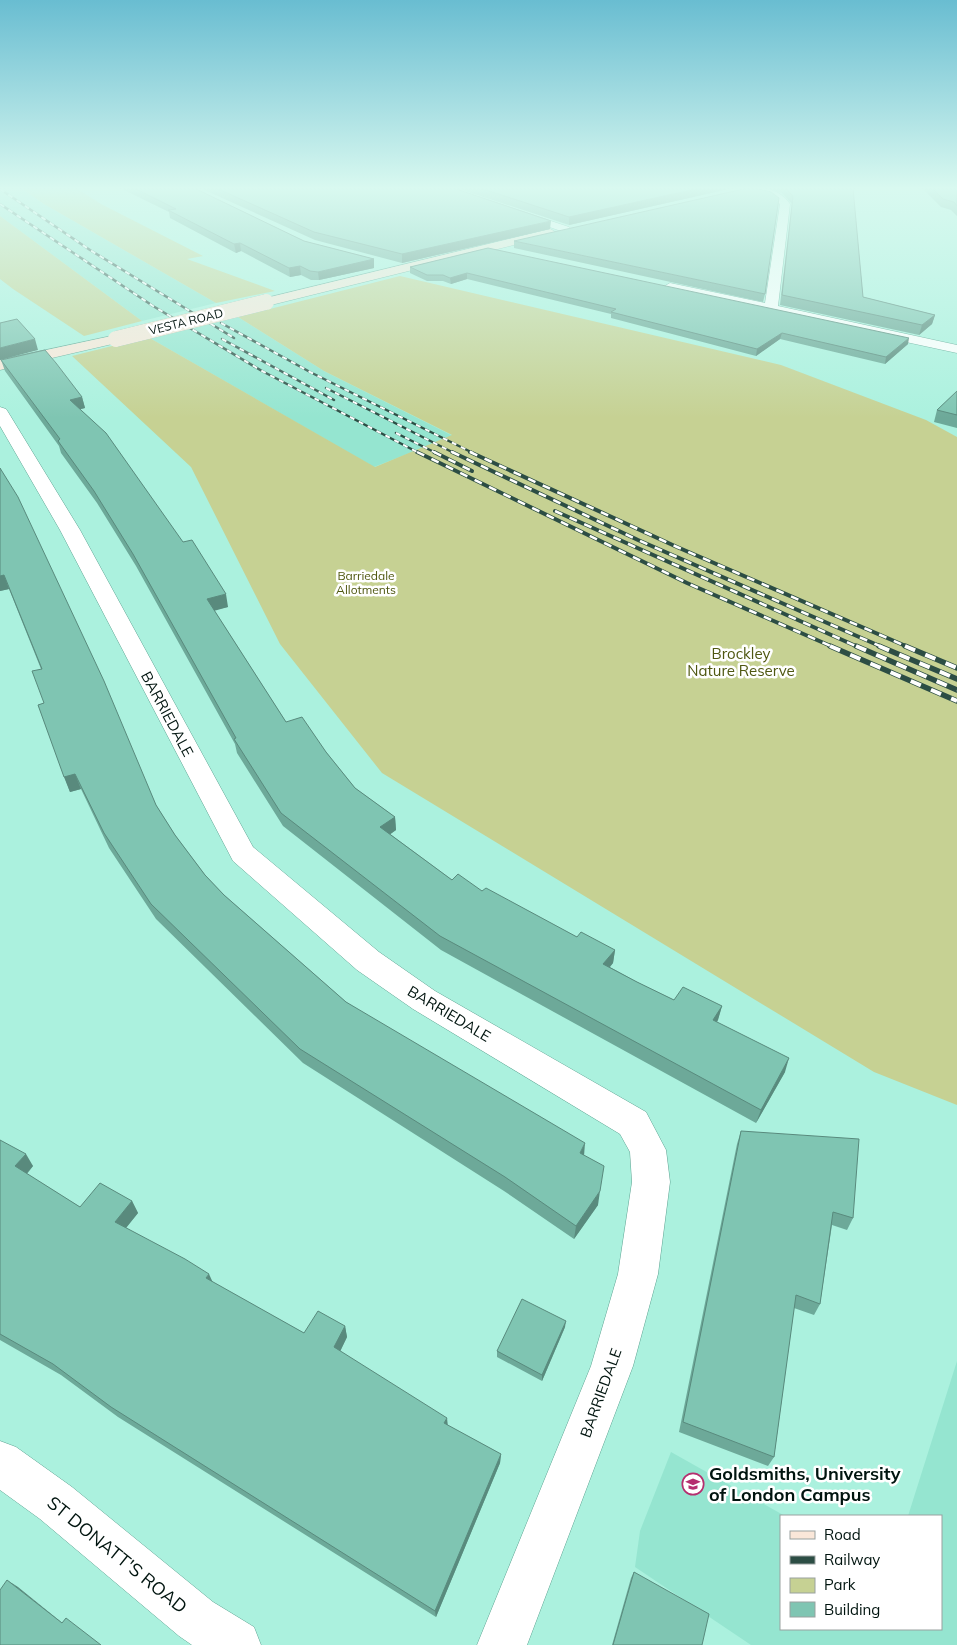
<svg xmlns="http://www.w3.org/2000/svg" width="957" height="1645" font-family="Mulish,sans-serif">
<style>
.built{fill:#95e5d0}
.green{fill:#c6d193}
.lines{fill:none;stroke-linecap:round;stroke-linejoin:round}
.street-casing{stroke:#5ea392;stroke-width:1}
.secondary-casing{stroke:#5ea392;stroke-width:1}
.street{fill:#fff;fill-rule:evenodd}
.secondary{fill:#fae7d9;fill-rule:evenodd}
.rail-far2-casing{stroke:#2c4d44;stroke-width:2.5}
.rail-far1-casing{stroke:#2c4d44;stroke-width:4}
.rail-casing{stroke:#2c4d44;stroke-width:5.5}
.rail-far2{stroke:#fff;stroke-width:2;stroke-dasharray:5;stroke-linecap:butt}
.rail-far1{stroke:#fff;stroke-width:2.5;stroke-dasharray:8;stroke-linecap:butt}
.rail{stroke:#fff;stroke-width:4;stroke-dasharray:11;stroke-linecap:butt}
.secondary-bridge-far1-casing{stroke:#5ea392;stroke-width:12;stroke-linecap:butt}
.secondary-bridge-casing{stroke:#5ea392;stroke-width:16;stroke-linecap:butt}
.secondary-bridge-far1{stroke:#fae7d9;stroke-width:12}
.secondary-bridge{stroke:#fae7d9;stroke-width:16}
.wall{fill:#6da999}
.shaded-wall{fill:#598a7d}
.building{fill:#7fc5b2;stroke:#598a7d}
.labels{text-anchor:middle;stroke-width:5;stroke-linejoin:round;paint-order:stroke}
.far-street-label{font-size:12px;fill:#00140f;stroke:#fff}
.far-park-label{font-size:12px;fill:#4f5711;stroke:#fff}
.park-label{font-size:15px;fill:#4f5711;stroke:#fff}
.street-label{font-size:15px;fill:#00140f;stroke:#fff}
.near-poi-label{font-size:18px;font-weight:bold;fill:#00140f;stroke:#fff;text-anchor:start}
.near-street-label{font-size:18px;fill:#00140f;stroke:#fff}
</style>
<rect width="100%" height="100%" fill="#abf1de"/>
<g class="built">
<polygon points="0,188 21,188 44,204 216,303 142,321 0,216"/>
<polygon points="238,317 324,371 453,436 374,467 148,337"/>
<polygon points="957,1361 957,1645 751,1645 635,1567 640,1531 671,1452 785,1516 781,1516 781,1629 941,1629 941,1516 908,1516"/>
</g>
<g class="green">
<polygon points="21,188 76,188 101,204 203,256 187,259 275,291 216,303 44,204"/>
<polygon points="0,216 142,321 84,336 13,289 0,279"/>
<polygon points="400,276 781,365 926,420 957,437 957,1105 874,1072 382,773 280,644 191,467 72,356 148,337 375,467 452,435 324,371 238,317"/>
</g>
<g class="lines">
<g class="street-casing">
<g id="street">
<polygon points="438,188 452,188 569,227 571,229 565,232 561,231"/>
<path d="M 746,188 C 762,186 780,189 790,204 L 778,306 L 957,345 L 957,353 L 665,290 L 663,287 L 670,283 L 765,303 L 780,204 L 771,197 Z"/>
<polygon points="0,407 6,409 8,412 80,530 253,847 379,952 435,991 646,1112 666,1150 670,1182 658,1274 633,1366 527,1645 477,1645 591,1366 618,1274 632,1182 630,1152 620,1134 413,1009 357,970 233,861 60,530 0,426"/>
<polygon points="0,1441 16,1447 72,1487 213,1602 254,1627 261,1645 192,1645 179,1636 40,1519 0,1490"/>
</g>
</g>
<g class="secondary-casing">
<g id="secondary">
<polygon points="550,229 554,231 554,235 267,306 260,302 262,299"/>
<polygon points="116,335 121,336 123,339 121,342 0,370 0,360"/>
</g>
</g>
<use href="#street" class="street"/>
<use href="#secondary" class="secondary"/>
<g class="rail-far2-casing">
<g id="rail-far2">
<polyline points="0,189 90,250 234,338"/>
<polyline points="0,204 153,306 262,371 419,453"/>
<polyline points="221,323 310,372 473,453"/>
<polyline points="222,339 334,400"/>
<polyline points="326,388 454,453"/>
<polyline points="396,433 436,453"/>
</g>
</g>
<g class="rail-far1-casing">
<g id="rail-far1">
<polyline points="417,452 687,583 833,647"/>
<polyline points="434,452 472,471"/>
<polyline points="452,452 638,540 882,647"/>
<polyline points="470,452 677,547 908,647"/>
<polyline points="555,511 858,647"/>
</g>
</g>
<g class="rail-casing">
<g id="rail">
<polyline points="830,646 957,701"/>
<polyline points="856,646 957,690"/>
<polyline points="879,646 957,679"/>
<polyline points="905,646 957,668"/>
</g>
</g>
<use href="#rail-far2" class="rail-far2"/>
<use href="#rail-far1" class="rail-far1"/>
<use href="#rail" class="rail"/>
<g class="secondary-bridge-far1-casing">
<polyline id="secondary-bridge-far1" points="261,304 267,302"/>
</g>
<g class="secondary-bridge-casing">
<polyline id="secondary-bridge" points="116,339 266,302"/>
</g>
<use href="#secondary-bridge-far1" class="secondary-bridge-far1"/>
<use href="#secondary-bridge" class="secondary-bridge"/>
</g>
<g class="wall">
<polygon points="120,188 194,188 304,241 374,259 374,268 319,280 311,280 301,275 290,277 241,251 236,253 170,218 169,212"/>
<polygon points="200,188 453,188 550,229 402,263 315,240"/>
<polygon points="456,188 733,188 569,225"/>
<polygon points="767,188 859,188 853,189 863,297 935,315 932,324 919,335 780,305 792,204 782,193"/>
<polygon points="922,188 957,188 957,216 951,210 941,207"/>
<polygon points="514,241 765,294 763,302 514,248"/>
<polygon points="488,248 908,344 885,364 780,339 756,356 611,318 611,314 467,279 451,284 443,281 427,281 410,273 410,267"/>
<polygon points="1,360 82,397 85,408 80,409 228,607 214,610 286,722 326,752 355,788 395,817 396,830 390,834 452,880 482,891 577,937 615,950 613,963 610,967 637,982 674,1000 722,1006 717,1022 785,1072 756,1123 441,950 283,826 237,753 235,744 136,566 97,503 61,453 59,446 5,371"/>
<polygon points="957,391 957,428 934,422 937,410"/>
<polygon points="0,468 156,805 175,835 205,875 224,895 346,1002 584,1156 598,1205 574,1239 504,1191 303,1063 156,919 109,848 81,789 70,792 38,705 44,703 41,669 9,589 0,591"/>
<polygon points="741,1131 853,1218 847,1230 832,1225 820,1304 814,1315 794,1308 774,1457 768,1466 679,1432 737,1144"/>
<polygon points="0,1140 33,1166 27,1174 80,1207 132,1201 138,1213 126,1228 212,1282 304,1333 345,1326 347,1337 340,1351 447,1425 501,1454 500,1463 436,1617 118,1417 61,1375 0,1340"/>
<polygon points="565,1327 542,1381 497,1357 497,1351"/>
<polygon points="634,1572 702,1645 612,1645 631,1578"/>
</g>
<g class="shaded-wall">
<polygon points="700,188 733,188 569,225 569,217"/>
<polygon points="551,221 550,229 402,263 402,254"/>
<polygon points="240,243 241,251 236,253 234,244"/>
<polygon points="374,259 374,268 319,280 318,272"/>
<polygon points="300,266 301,275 290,277 289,268"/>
<polygon points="467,273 467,279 451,284 450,278"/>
<polygon points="935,315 932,324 919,335 922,325"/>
<polygon points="782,333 780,339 756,356 757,349"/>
<polygon points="909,338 908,344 885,364 886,357"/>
<polygon points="35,339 38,350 0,360 0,348"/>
<polygon points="82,397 85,408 73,411 70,400"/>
<polygon points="4,575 9,589 0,591 0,576"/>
<polygon points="226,594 228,607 210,612 207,599"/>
<polygon points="75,774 81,789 70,792 64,777"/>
<polygon points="395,817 396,830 381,841 380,827"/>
<polygon points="615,950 613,963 601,977 603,964"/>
<polygon points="722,1006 718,1020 710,1033 713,1020"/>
<polygon points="789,1058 785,1072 756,1123 761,1110"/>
<polygon points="585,1143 584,1156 580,1153"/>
<polygon points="26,1154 33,1166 22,1179 15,1166"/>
<polygon points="600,1191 598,1205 574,1239 576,1226"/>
<polygon points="132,1201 138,1213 121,1234 115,1222"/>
<polygon points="209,1274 214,1285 206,1278"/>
<polygon points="566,1321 565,1327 542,1381 542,1375"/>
<polygon points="345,1326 347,1337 337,1358 334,1347"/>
<polygon points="447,1418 448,1427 444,1423"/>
<polygon points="501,1454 500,1463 436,1617 435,1611"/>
<polygon points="7,1580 18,1587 71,1630 62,1623"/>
</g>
<g class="building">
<polygon points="134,188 194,188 304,241 374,259 318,272 310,271 300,266 289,268 240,243 234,244 168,210 176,209"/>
<polygon points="216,188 453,188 551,221 402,254 314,232"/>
<polygon points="480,188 700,188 569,217"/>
<polygon points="748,188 755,188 771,192 779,198 765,294 514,241"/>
<polygon points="785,188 853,188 863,297 935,315 922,325 782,295 793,196"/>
<polygon points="932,188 957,188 957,206 954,202 943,199"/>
<polygon points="488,248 909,338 886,357 782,333 757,349 611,312 616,309 467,273 450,278 443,275 427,275 410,267"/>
<polygon points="17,319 35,339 0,348 0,323"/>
<polygon points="45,350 56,363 82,397 70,400 106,433 183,542 192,540 226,594 207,599 286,722 302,717 326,752 355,788 395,817 380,827 452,880 458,874 482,891 486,888 577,937 581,932 615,950 603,964 637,982 674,1000 683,987 722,1006 713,1020 789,1058 761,1110 440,936 281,813 234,739 236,738 133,554 94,491 58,441 60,439 1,360"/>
<polygon points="957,391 957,415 937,410"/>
<polygon points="0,468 18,497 104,681 156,805 175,835 205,875 224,895 346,1002 585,1143 580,1153 604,1166 600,1191 576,1226 505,1177 300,1049 151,904 104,833 75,774 64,777 38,705 44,703 32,671 42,669 4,575 0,576"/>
<polygon points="741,1131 859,1139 853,1218 833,1212 820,1304 796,1295 774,1457 683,1422"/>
<polygon points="0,1140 26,1154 15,1166 80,1207 100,1183 132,1201 115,1222 185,1259 209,1274 206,1278 304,1333 318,1311 345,1326 334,1347 447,1418 444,1423 501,1454 435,1611 111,1407 53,1364 0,1334"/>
<polygon points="522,1299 566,1321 542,1375 497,1351"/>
<polygon points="634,1572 709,1614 702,1645 613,1645"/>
<polygon points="7,1580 62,1623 66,1618 101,1645 0,1645 0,1590"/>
</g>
<linearGradient id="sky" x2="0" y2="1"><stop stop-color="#69bdd1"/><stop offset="0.45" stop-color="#d9f9f0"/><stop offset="1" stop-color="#d9f9f0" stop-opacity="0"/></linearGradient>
<rect width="957" height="418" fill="url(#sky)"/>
<defs>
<g id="university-ring" transform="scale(1.125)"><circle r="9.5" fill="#fff" stroke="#b52e6f" stroke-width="1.5"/><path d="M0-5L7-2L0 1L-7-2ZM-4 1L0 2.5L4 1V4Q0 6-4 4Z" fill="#b52e6f"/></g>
</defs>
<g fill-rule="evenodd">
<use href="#university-ring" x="693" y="1484"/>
</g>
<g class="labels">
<g class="far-street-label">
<text transform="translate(186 322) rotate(-14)" y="4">VESTA ROAD</text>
</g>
<g class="far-park-label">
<text x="366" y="580">Barriedale<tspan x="366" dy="14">Allotments</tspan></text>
</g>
<g class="park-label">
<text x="741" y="659">Brockley<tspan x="741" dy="17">Nature Reserve</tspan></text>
</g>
<g class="street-label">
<text transform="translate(167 714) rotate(62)" y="5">BARRIEDALE</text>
<text transform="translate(449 1014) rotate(31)" y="5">BARRIEDALE</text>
<text transform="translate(601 1393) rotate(-70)" y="5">BARRIEDALE</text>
</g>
<g class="near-poi-label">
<text x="709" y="1480">Goldsmiths, University<tspan x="709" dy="21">of London Campus</tspan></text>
</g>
<g class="near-street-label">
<text transform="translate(117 1555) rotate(39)" y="6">ST DONATT'S ROAD</text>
</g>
</g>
<rect x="780" y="1515" width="162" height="115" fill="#ffffff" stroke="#99a19f"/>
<rect x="790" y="1531" width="25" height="8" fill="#fae7d9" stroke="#99a19f"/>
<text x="824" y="1540" font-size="15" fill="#00140f">Road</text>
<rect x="790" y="1556" width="25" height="8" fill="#2c4d44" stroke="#99a19f"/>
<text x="824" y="1565" font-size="15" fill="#00140f">Railway</text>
<rect x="790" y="1578" width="25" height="15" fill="#c6d193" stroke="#99a19f"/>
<text x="824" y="1590" font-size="15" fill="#00140f">Park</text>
<rect x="790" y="1602" width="25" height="15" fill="#7fc5b2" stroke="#99a19f"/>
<text x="824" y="1615" font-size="15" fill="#00140f">Building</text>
</svg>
